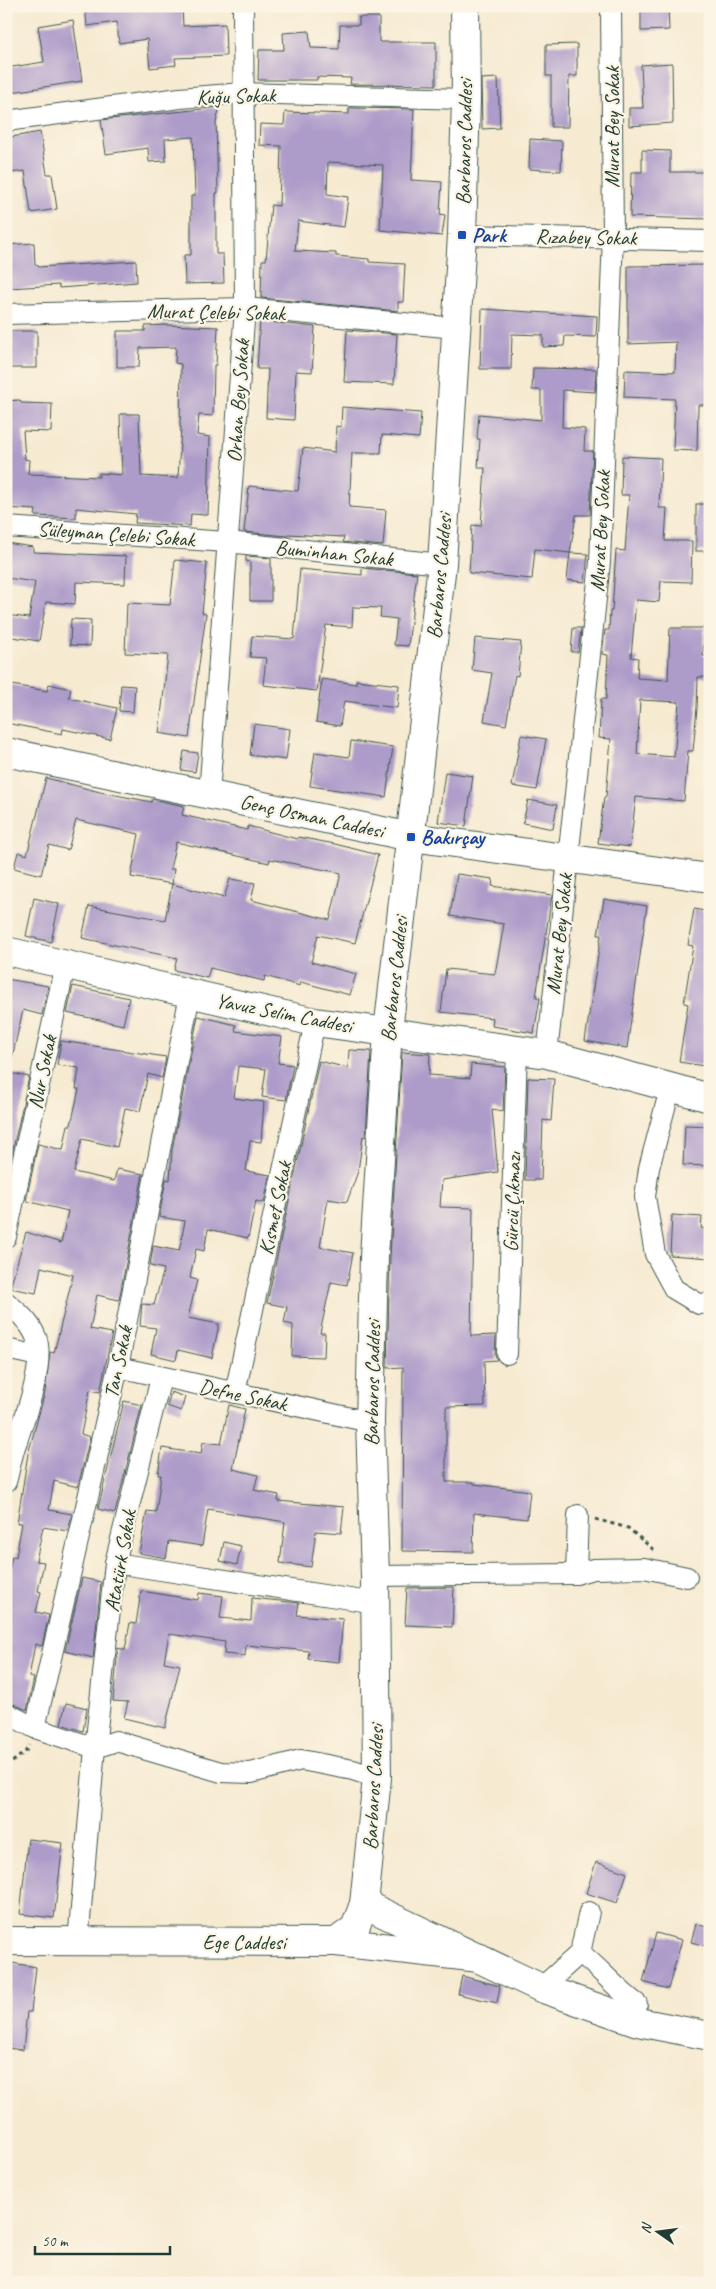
<svg xmlns="http://www.w3.org/2000/svg" width="716" height="2289" font-family="Caveat,sans-serif">
<style>
.building{fill:#ad9bc9;fill-rule:evenodd}
.lines{fill:none;stroke-linecap:round;stroke-linejoin:round}
.street-casing{stroke:#3f574c;stroke-width:22}
.secondary-casing{stroke:#3f574c;stroke-width:30}
.path{stroke:#3f574c;stroke-width:3;stroke-dasharray:4 4;stroke-linecap:butt}
.street{stroke:#fff;stroke-width:20}
.secondary{stroke:#fff;stroke-width:28}
.transit-dot{fill:#1a4fb4;stroke:#fcf5e5;stroke-width:2}
.labels{text-anchor:middle;stroke-width:4.5;stroke-linejoin:round;paint-order:stroke}
.street-label{font-size:21px;fill:#1f3d34;stroke:#fcf5e5}
.transit-label{font-size:21px;font-weight:bold;fill:#164399;stroke:#fcf5e5;text-anchor:start}
</style>
<rect width="100%" height="100%" fill="#fcf5e5"/>
<filter id="ink" filterUnits="userSpaceOnUse"><feTurbulence type="fractalNoise" baseFrequency=".02" numOctaves="2"/><feDisplacementMap in="SourceGraphic" scale="10" xChannelSelector="R" yChannelSelector="G"/><feConvolveMatrix kernelMatrix="1 2 1 2 8 2 1 2 1" color-interpolation-filters="sRGB"/></filter>
<filter id="wash" filterUnits="userSpaceOnUse"><feTurbulence type="fractalNoise" baseFrequency=".0096" numOctaves="4" result="noise"/><feDisplacementMap in="SourceGraphic" scale="20" xChannelSelector="R" yChannelSelector="G"/><feGaussianBlur stdDeviation="1.12" result="paint"/><feColorMatrix in="noise" values="0 0 0 0 0 0 0 0 0 0 0 0 0 0 0 0 0 1.4 0 .05"/><feComposite in="paint" operator="in"/></filter>
<g filter="url(#wash)">
<rect width="100%" height="100%" fill="#f6ead1"/>
<g id="blocks">
<g class="building">
<polygon points="85,6 182,6 183,26 225,24 226,56 175,58 176,65 150,68 147,39 119,43 117,22 87,26"/>
<polygon points="641,6 668,6 669,30 641,31"/>
<polygon points="359,17 379,17 379,42 436,42 436,85 350,84 351,78 317,77 317,80 258,80 259,50 284,50 283,33 309,31 311,48 339,49 340,25 359,25"/>
<polygon points="73,20 82,81 6,93 6,68 44,62 38,26"/>
<polygon points="577,44 577,76 569,76 568,127 551,127 551,76 546,76 546,45"/>
<polygon points="672,63 673,123 629,126 629,108 643,108 641,65"/>
<polygon points="498,78 500,128 482,129 481,79"/>
<polygon points="220,107 216,122 218,193 216,193 216,254 223,254 224,283 185,284 184,255 191,255 191,196 195,196 193,137 165,139 166,161 149,162 148,148 106,154 101,120"/>
<polygon points="349,108 414,109 411,180 442,182 440,214 445,215 442,236 380,230 383,165 328,162 327,194 348,197 344,227 298,221 295,251 336,253 336,256 369,259 369,262 405,264 403,302 398,302 398,311 261,298 262,260 266,260 271,205 279,206 281,146 259,145 260,124 284,125 285,112 349,114"/>
<polygon points="40,132 47,174 52,174 57,209 31,213 25,171 10,173 6,154 6,138"/>
<polygon points="530,139 562,141 561,171 529,169"/>
<polygon points="642,150 670,151 670,172 710,172 710,219 630,217 631,172 642,172"/>
<polygon points="34,243 35,265 38,265 38,267 136,261 137,282 59,288 59,285 9,288 6,245"/>
<polygon points="710,265 710,405 698,405 697,451 673,450 675,399 624,397 625,370 675,372 676,342 628,344 628,266"/>
<polygon points="482,309 597,316 596,337 565,336 564,346 543,347 543,335 512,334 511,369 480,369"/>
<polygon points="260,321 315,327 312,372 296,371 294,420 266,418 268,369 257,369"/>
<polygon points="166,325 218,327 216,365 214,365 213,416 199,415 197,435 210,437 208,515 191,514 190,526 135,523 136,514 76,508 76,518 35,516 36,510 6,508 6,401 20,400 21,403 52,404 51,432 23,431 25,459 29,460 28,474 99,477 99,473 122,475 120,414 139,414 141,476 178,478 181,427 180,427 181,364 175,363 176,347 140,348 139,367 117,367 117,331 145,331 145,326"/>
<polygon points="347,330 397,334 394,384 344,382"/>
<rect x="9" y="331" width="28" height="37"/>
<polygon points="533,368 596,369 595,392 563,390 562,427 585,429 584,451 593,451 590,515 576,515 570,553 535,549 532,579 469,573 472,525 481,526 485,468 478,468 480,439 477,439 479,414 541,420 541,390 532,390"/>
<polygon points="342,407 421,413 419,438 382,435 381,453 352,453 349,507 386,510 383,546 343,542 344,537 288,534 288,536 244,532 249,486 298,491 303,448 335,452 336,426 341,427"/>
<path d="M 622,456 L 661,458 L 659,508 L 667,508 L 665,541 L 692,541 L 691,582 L 661,581 L 659,602 L 636,600 L 631,657 L 638,658 L 637,678 L 668,680 L 670,628 L 704,628 L 703,656 L 710,656 L 709,677 L 698,677 L 697,708 L 693,751 L 688,751 L 684,801 L 636,797 L 630,847 L 598,843 L 604,797 L 606,797 L 611,739 L 599,738 L 601,699 L 606,699 L 608,655 L 602,654 L 605,630 L 609,630 L 610,611 L 612,611 L 616,550 L 625,551 L 629,495 L 621,495 ZM 640,700 L 679,702 L 674,757 L 637,754 Z"/>
<rect x="696" y="504" width="14" height="47"/>
<polygon points="6,543 33,547 33,552 126,556 125,584 76,582 75,604 46,602 39,641 6,636 6,615 29,618 35,582 6,578"/>
<polygon points="570,553 588,554 585,582 567,580"/>
<polygon points="246,556 271,558 271,601 250,601 250,562 246,561"/>
<polygon points="175,560 207,563 202,613 206,614 189,738 159,733 168,655 125,653 127,603 170,605"/>
<polygon points="362,568 417,573 408,646 394,645 397,619 380,617 381,608 353,607 352,627 326,625 317,691 263,685 266,658 250,657 252,636 294,639 300,569 362,575"/>
<polygon points="71,619 91,620 90,646 70,645"/>
<polygon points="573,628 581,628 578,652 571,652"/>
<polygon points="475,638 521,642 518,676 515,675 506,725 484,721 492,673 472,670"/>
<polygon points="322,679 356,684 356,680 399,685 397,708 344,701 340,726 316,722"/>
<polygon points="6,684 47,691 49,684 71,689 69,698 117,708 110,739 63,729 62,734 6,723"/>
<polygon points="121,685 135,686 133,712 119,711"/>
<polygon points="254,724 290,729 286,760 250,755"/>
<polygon points="521,735 546,739 537,790 512,786"/>
<polygon points="351,741 393,747 386,797 310,786 315,752 349,757"/>
<polygon points="184,751 198,753 195,772 181,770"/>
<polygon points="445,772 473,776 466,826 438,822"/>
<path d="M 46,778 L 100,792 L 152,802 L 152,799 L 184,806 L 182,815 L 247,830 L 248,826 L 297,839 L 298,837 L 335,844 L 378,855 L 355,943 L 318,935 L 311,962 L 356,974 L 350,995 L 301,982 L 300,986 L 265,976 L 264,981 L 210,968 L 207,978 L 174,970 L 177,958 L 82,938 L 89,906 L 165,920 L 172,884 L 131,877 L 139,834 L 76,820 L 68,850 L 49,845 L 41,875 L 14,868 L 18,852 L 27,855 ZM 176,842 L 269,863 L 270,859 L 341,873 L 330,920 L 251,900 L 255,883 L 230,879 L 224,898 L 172,884 L 174,869 L 170,869 Z"/>
<polygon points="528,800 557,805 553,829 523,823"/>
<polygon points="457,874 493,879 492,886 552,895 536,997 540,998 534,1033 492,1026 493,1018 441,1012 446,969 495,974 504,924 450,916"/>
<polygon points="34,898 59,904 51,942 26,936"/>
<polygon points="604,899 647,906 627,1048 585,1041 601,935 598,935"/>
<polygon points="694,909 710,912 710,1067 679,1062 688,1004 684,1003 693,946 688,945"/>
<polygon points="6,979 48,986 42,1015 23,1010 12,1058 6,1057"/>
<polygon points="73,986 129,998 123,1025 67,1013"/>
<polygon points="198,1016 236,1025 235,1031 282,1037 278,1063 293,1065 286,1100 262,1097 266,1069 238,1066 234,1098 264,1102 261,1142 250,1141 246,1171 270,1175 264,1203 256,1201 248,1238 208,1229 204,1251 196,1249 190,1278 197,1280 188,1318 219,1324 212,1358 178,1350 176,1360 151,1354 156,1328 140,1326 142,1304 154,1305 164,1269 150,1266 153,1246 179,1251 185,1221 159,1217 166,1179 170,1180 172,1150"/>
<polygon points="61,1041 166,1057 162,1078 148,1074 140,1111 125,1108 117,1147 82,1139 74,1172 114,1181 117,1169 143,1174 119,1300 97,1295 90,1329 112,1333 100,1392 90,1390 81,1434 90,1437 78,1487 54,1481 49,1510 72,1514 68,1531 43,1527 36,1561 44,1562 38,1591 41,1592 36,1612 49,1615 42,1646 35,1644 29,1677 34,1678 27,1710 6,1701 6,1586 12,1556 16,1557 22,1523 17,1523 28,1454 45,1392 50,1352 54,1353 73,1275 41,1267 36,1293 10,1288 26,1232 61,1243 68,1211 26,1201 38,1144 63,1150 68,1125 71,1125 79,1089 76,1089 79,1068 57,1065"/>
<polygon points="349,1050 371,1051 366,1137 363,1136 358,1171 347,1202 328,1199 320,1247 353,1253 347,1285 331,1282 320,1333 325,1333 324,1357 292,1356 293,1325 284,1323 287,1307 267,1303 319,1061 348,1068"/>
<polygon points="402,1052 430,1054 429,1075 470,1078 471,1064 505,1067 503,1111 492,1109 498,1172 442,1180 440,1207 473,1208 471,1336 496,1335 495,1354 497,1360 484,1361 485,1406 446,1407 446,1482 474,1482 474,1484 530,1491 527,1519 474,1513 473,1552 402,1551 403,1367 387,1368 390,1257"/>
<polygon points="6,1072 29,1077 6,1180"/>
<polygon points="528,1078 554,1079 551,1121 543,1120 541,1180 525,1180"/>
<polygon points="685,1125 710,1126 710,1166 683,1165"/>
<polygon points="672,1215 702,1217 701,1228 710,1229 710,1258 670,1255"/>
<polygon points="171,1392 185,1397 181,1411 167,1406"/>
<polygon points="124,1401 142,1405 115,1513 98,1509"/>
<polygon points="229,1405 245,1409 233,1469 258,1475 254,1490 279,1495 278,1501 344,1507 341,1533 316,1531 311,1567 280,1563 285,1522 208,1509 202,1546 169,1541 166,1558 139,1553 147,1511 156,1512 161,1475 158,1475 162,1448 201,1454 203,1442 221,1444"/>
<polygon points="224,1542 241,1546 237,1565 220,1561"/>
<polygon points="82,1578 101,1582 93,1658 65,1651"/>
<polygon points="454,1587 452,1627 405,1625 407,1588"/>
<polygon points="141,1591 198,1600 199,1593 223,1596 220,1618 251,1621 252,1598 299,1603 297,1615 343,1619 339,1662 308,1659 309,1651 246,1645 245,1656 224,1654 225,1642 169,1634 164,1662 180,1665 165,1728 124,1718 128,1702 113,1701 118,1648 125,1650 130,1623 136,1624"/>
<polygon points="66,1703 87,1708 83,1731 61,1724"/>
<polygon points="28,1839 63,1843 54,1918 20,1914"/>
<polygon points="596,1862 627,1873 617,1903 586,1893"/>
<polygon points="696,1924 710,1928 710,1947 691,1942"/>
<polygon points="656,1933 682,1940 668,1989 643,1982"/>
<polygon points="12,1963 36,1967 31,2012 27,2012 23,2050 6,2048 6,2010"/>
<polygon points="462,1976 500,1986 497,2003 458,1994"/>
</g>
</g>
</g>
<g filter="url(#ink)">
<use href="#blocks" fill-opacity="0" stroke="#3f574c" stroke-width="1"/>
<g class="lines">
<g class="street-casing">
<g id="street">
<polyline points="6,121 180,98 243,93 466,99"/>
<polyline points="462,235 710,241"/>
<polyline points="6,314 245,308 456,328"/>
<polyline points="6,527 227,542 442,564"/>
<polyline points="209,795 245,308 243,6"/>
<polyline points="547,1054 600,562 613,237 611,6"/>
<polyline points="670,1089 649,1168 645,1197 655,1254 674,1289 699,1304 710,1303"/>
<polyline points="6,1237 65,966"/>
<path d="M 6,1302 C 18,1312 30,1322 36,1337 C 46,1362 25,1416 17,1441 C 12,1454 10,1468 6,1482"/>
<polyline points="6,1349 38,1356"/>
<polyline points="507,1354 517,1050"/>
<polyline points="118,1367 370,1422"/>
<polyline points="161,1378 115,1563 95,1748 116,1741 221,1772 251,1773 301,1760 353,1770 377,1778"/>
<polyline points="235,1393 315,1022"/>
<polyline points="578,1515 576,1574 593,1569 644,1568 687,1577"/>
<polyline points="115,1563 376,1603"/>
<polyline points="375,1576 576,1574"/>
<polyline points="6,1713 35,1728 95,1748 78,1942"/>
<polyline points="35,1728 118,1367 190,994"/>
<polyline points="580,1953 589,1912"/>
<path d="M 541,1988 L 580,1953 C 601,1969 616,1989 637,2004"/>
</g>
</g>
<g class="secondary-casing">
<g id="secondary">
<polyline points="6,752 411,837 710,878"/>
<polyline points="6,951 315,1022 547,1054 710,1098"/>
<polyline points="364,1904 541,1988 638,2022 710,2036"/>
<polyline points="6,1941 336,1942 480,1958"/>
<polyline points="336,1942 355,1928 364,1904 377,1778 375,1576 370,1422 374,1256 388,1031 442,564 462,235 466,99 465,6"/>
</g>
</g>
<g class="path">
<polyline points="595,1519 628,1528 654,1550"/>
<polyline points="6,1767 26,1751 29,1745"/>
</g>
<use href="#street" class="street"/>
<use href="#secondary" class="secondary"/>
</g>
</g>
<g class="transit-dot">
<rect x="457" y="230" width="10" height="10" rx="2.5"/>
<rect x="406" y="832" width="10" height="10" rx="2.5"/>
</g>
<g class="labels">
<g class="street-label">
<text transform="translate(236 96) rotate(-2)" y="7">Kuğu Sokak</text>
<text transform="translate(612 127) rotate(-90)" y="7">Murat Bey Sokak</text>
<text transform="translate(464 142) rotate(-89)" y="7">Barbaros Caddesi</text>
<text transform="translate(586 237) rotate(1)" y="7">Rızabey Sokak</text>
<text transform="translate(216 312) rotate(1)" y="7">Murat Çelebi Sokak</text>
<text transform="translate(238 401) rotate(-86)" y="7">Orhan Bey Sokak</text>
<text transform="translate(600 531) rotate(-87)" y="7">Murat Bey Sokak</text>
<text transform="translate(116 534) rotate(4)" y="7">Süleyman Çelebi Sokak</text>
<text transform="translate(334 553) rotate(6)" y="7">Buminhan Sokak</text>
<text transform="translate(439 576) rotate(-85)" y="7">Barbaros Caddesi</text>
<text transform="translate(312 816) rotate(12)" y="7">Genç Osman Caddesi</text>
<text transform="translate(559 934) rotate(-84)" y="7">Murat Bey Sokak</text>
<text transform="translate(394 979) rotate(-84)" y="7">Barbaros Caddesi</text>
<text transform="translate(284 1013) rotate(11)" y="7">Yavuz Selim Caddesi</text>
<text transform="translate(42 1072) rotate(-78)" y="7">Nur Sokak</text>
<text transform="translate(512 1202) rotate(-88)" y="7">Gürcü Çıkmazı</text>
<text transform="translate(275 1208) rotate(-78)" y="7">Kısmet Sokak</text>
<text transform="translate(118 1362) rotate(-78)" y="7">Tan Sokak</text>
<text transform="translate(372 1383) rotate(-89)" y="7">Barbaros Caddesi</text>
<text transform="translate(243 1395) rotate(12)" y="7">Defne Sokak</text>
<text transform="translate(120 1561) rotate(-80)" y="7">Atatürk Sokak</text>
<text transform="translate(373 1787) rotate(-87)" y="7">Barbaros Caddesi</text>
<text x="244" y="1949">Ege Caddesi</text>
</g>
<g class="transit-label">
<text x="472" y="242">Park</text>
<text x="421" y="844">Bakırçay</text>
</g>
</g>
<rect width="716" height="2289" fill="none" stroke="#fcf5e5" stroke-width="25"/>
<g transform="translate(658 2232) rotate(284)" stroke="#fcf5e5" stroke-width="4" paint-order="stroke">
<path d="M0-4L9 19L0 12L-9 19Z" fill="#1f3d34"/>
<text y="-8" font-size="14" font-weight="bold" text-anchor="middle" fill="#1f3d34">N</text>
</g>
<path d="M35 2246v8h135v-8" fill="none" stroke="#1f3d34" stroke-width="2.5"/>
<text x="42" y="2246" font-size="15" fill="#1f3d34" stroke="#fcf5e5" stroke-width="4" paint-order="stroke">50 m</text>
</svg>
